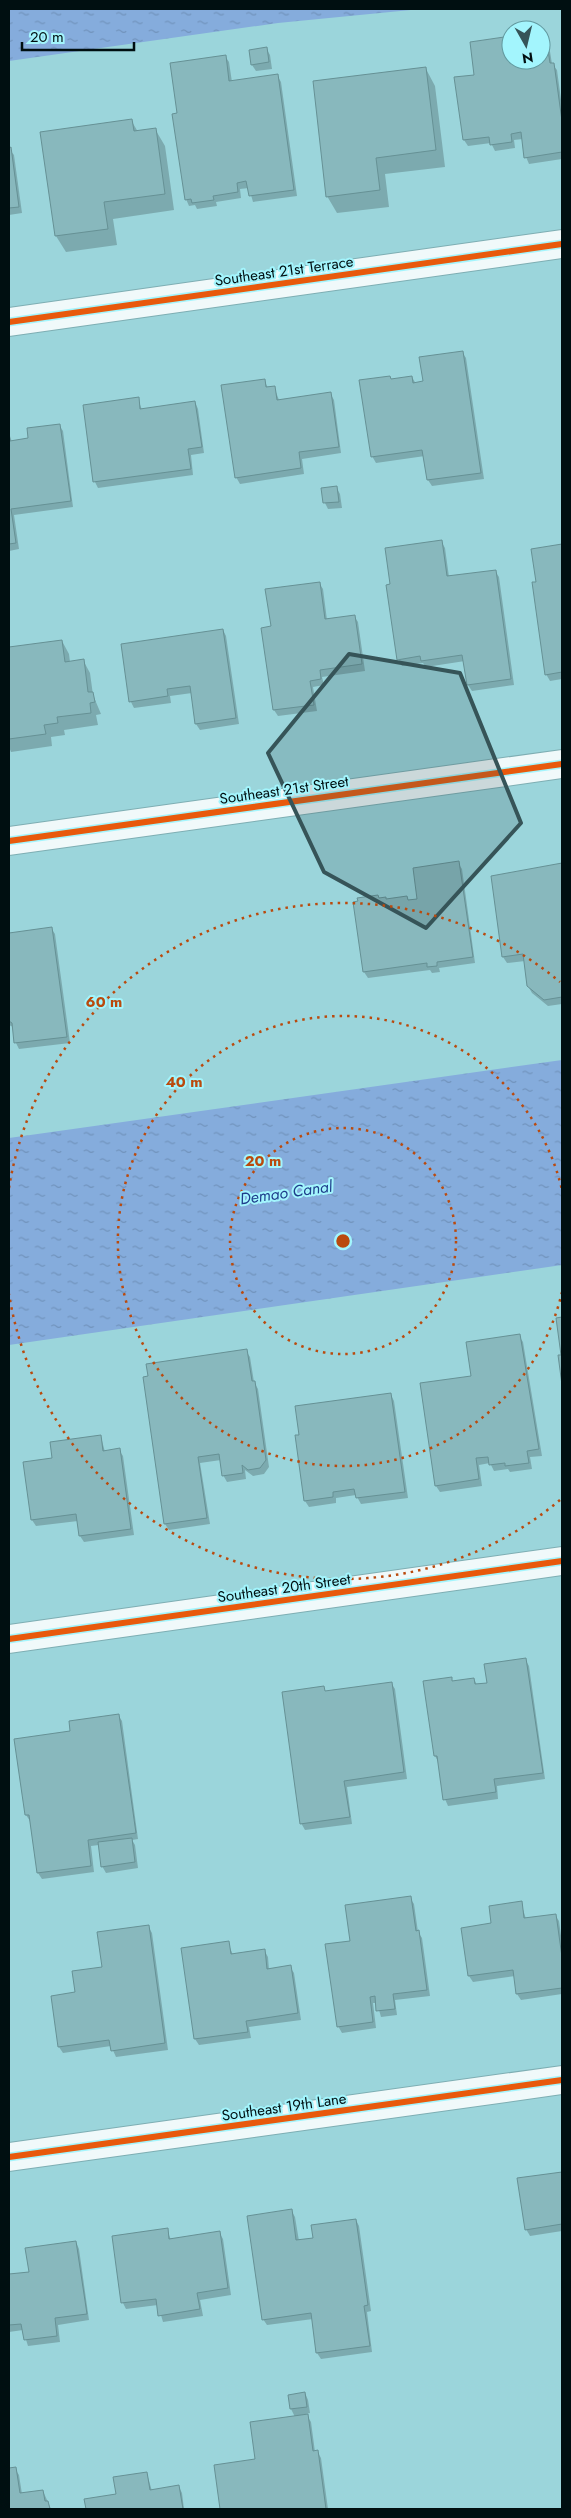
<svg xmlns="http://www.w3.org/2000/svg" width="571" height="2518" font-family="Jost,sans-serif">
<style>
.water{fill:url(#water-ripples)}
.shadow{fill:#0003}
.building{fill:#88b8bd;stroke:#669195}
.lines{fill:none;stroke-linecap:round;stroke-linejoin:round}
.minor-casing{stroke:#7eaeb3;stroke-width:30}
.minor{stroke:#f0f9fa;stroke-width:28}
.cycleway-casing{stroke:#a3f5fd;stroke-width:9}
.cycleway{stroke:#e8590c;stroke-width:6}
.marked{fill:#365458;fill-opacity:0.2;stroke:#365458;stroke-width:4;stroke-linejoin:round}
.ring{fill:none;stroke:#ba4a0d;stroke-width:2.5;stroke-dasharray:2.5 5}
.labels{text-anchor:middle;stroke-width:4;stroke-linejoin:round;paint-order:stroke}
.street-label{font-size:15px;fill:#000f11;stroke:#a3f5fd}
.water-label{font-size:16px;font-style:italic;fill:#1e3d8b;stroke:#a3f5fd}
.centre{fill:#ba4a0d;stroke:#a3f5fd;stroke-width:2.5}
.ring-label{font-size:15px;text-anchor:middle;font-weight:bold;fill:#ba4a0d;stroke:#a3f5fd;stroke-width:4;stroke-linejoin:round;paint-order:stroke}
</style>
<defs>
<pattern id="water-ripples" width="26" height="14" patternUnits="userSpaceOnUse" patternTransform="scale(1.25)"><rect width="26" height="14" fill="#85acdc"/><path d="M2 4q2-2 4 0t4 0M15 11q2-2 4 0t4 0" fill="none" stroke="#7193bc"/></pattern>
</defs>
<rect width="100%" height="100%" fill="#9bd5db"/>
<g class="water">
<polygon points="9,9 421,9 278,23 9,61"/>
<polygon points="562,1060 562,1265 9,1345 9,1138"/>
</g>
<g class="shadow">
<polygon points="541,33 544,33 548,39 552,64 557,70 562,107 562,159 529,164 526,157 523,139 514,140 515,148 495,151 491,143 468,146 464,140 456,78 476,76 511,37 511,60 541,60"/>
<polygon points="266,48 270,55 272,69 256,71 252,65"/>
<polygon points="225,56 229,62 232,82 277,75 281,82 297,196 253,202 249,188 240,189 241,198 216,202 217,206 197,209 195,205 189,206 186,199 178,114"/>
<polygon points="426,69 435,86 445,167 385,174 389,207 337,213 327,196"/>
<polygon points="131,120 138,132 155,129 165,146 174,210 113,219 117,245 66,252 56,236"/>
<polygon points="9,149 14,155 22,213 9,215"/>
<polygon points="462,352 466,358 484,479 432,486 428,480 425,456 376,463 372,456 391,380 412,377 416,384 425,382"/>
<polygon points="264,380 268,388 274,387 279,400 330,393 334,400 341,453 302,459 304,474 240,484 236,477"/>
<polygon points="138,399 142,410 195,402 198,409 204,453 191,455 193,475 98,488 95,482"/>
<polygon points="59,425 63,431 73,507 14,515 19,549 9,551 9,433 12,442 30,439"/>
<polygon points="336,487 340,494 342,508 328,509 325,503"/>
<polygon points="441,541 445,548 449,577 495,571 499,577 514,685 472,691 468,685 465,661 426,667 423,663 402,666 398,659"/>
<polygon points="562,546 562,679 550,681 546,674 533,550"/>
<polygon points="319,583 323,589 327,620 354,616 358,622 365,671 322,677 324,685 313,687 317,711 278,716 274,710 262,629 272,627"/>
<polygon points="223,630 226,636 239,724 200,730 196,724 192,693 170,696 171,703 134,708 131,702 123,645"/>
<polygon points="62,641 69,654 70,662 83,660 90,673 93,695 101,714 96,715 98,725 64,730 65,735 51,737 52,746 11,752 9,747 9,649"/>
<polygon points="458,863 462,869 475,963 439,968 440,972 432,973 430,970 368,978 364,972 355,903 407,898 409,901 418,900"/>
<polygon points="562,865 562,1004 548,1006 532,993 528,986 525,961 507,963 503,957 492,877"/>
<polygon points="51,928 55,934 70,1043 19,1049 16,1043 13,1027 9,1025 9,934"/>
<polygon points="519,1336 523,1342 542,1456 530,1457 532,1469 510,1472 508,1469 494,1471 490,1463 479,1465 482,1486 440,1492 436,1486 472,1377"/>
<polygon points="246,1351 250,1357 254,1382 258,1389 269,1467 264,1474 253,1476 245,1470 246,1479 227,1482 223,1475 221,1460 200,1463 210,1524 169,1530 165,1524"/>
<polygon points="391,1395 394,1401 408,1498 361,1504 356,1495 336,1498 336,1503 309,1507 305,1501 296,1436"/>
<polygon points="101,1437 105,1452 119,1450 123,1456 134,1535 84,1542 80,1536 78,1521 36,1526 32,1520 54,1459"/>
<polygon points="525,1659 529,1666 545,1779 497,1786 498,1799 448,1806 445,1799 439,1763 435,1756 451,1678 453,1682 474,1679 477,1685 488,1684"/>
<polygon points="391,1683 395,1689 407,1779 347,1787 352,1824 305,1830 301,1823 323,1688 326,1692"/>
<polygon points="118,1715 122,1721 138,1839 132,1840 135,1845 138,1868 106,1873 102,1866 99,1845 91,1846 94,1872 42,1879 38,1873 30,1821 26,1815 72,1732"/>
<polygon points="410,1898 414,1904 418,1932 422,1938 430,1996 395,2000 397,2015 381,2017 377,2003 373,2003 376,2028 342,2033 338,2026 351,1942"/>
<polygon points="521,1903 526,1919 555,1915 559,1921 562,1943 562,1994 521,2000 517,1994 515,1976 473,1982 469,1976 463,1929 493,1924"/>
<polygon points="148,1926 152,1933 168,2050 116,2057 111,2046 63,2053 59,2047 77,1994"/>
<polygon points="228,1943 233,1955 264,1950 268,1957 269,1970 290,1967 294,1973 301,2020 249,2027 251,2038 199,2045 195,2039 183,1949"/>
<polygon points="562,2173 562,2231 530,2236 526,2229 519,2179"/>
<polygon points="291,2210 295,2217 299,2241 314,2239 356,2220 359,2226 371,2311 367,2312 372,2352 321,2359 317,2353 313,2319 267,2325 263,2319"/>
<polygon points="167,2230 171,2240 219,2232 223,2239 231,2295 200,2300 203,2316 163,2322 158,2305 126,2309 123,2303 113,2237"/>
<polygon points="76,2242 79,2249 89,2320 58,2325 60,2342 28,2346 23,2330 9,2332 9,2276 30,2273"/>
<polygon points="305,2393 308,2400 310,2413 306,2414 311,2422 315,2452 317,2451 321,2458 328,2509 222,2509 216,2466 256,2460 295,2417 291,2409 289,2396"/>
<polygon points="15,2469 19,2475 22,2494 43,2491 51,2509 9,2509 9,2470"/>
<polygon points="147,2474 152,2491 179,2487 182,2493 184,2509 87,2509 86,2500 118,2495"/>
</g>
<g class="building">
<polygon points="545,31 550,63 554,63 562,121 562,152 524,158 521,132 511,134 512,142 490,145 489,137 463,140 454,77 474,75 470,42 511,36 511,60 541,60 541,32"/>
<polygon points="267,47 269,62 251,65 249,50"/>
<polygon points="226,55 229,81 278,74 294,190 249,196 246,181 237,183 238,192 213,196 214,200 192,203 191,199 185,200 172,114 177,113 170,63"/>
<polygon points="426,67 436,150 376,158 380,190 326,197 313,81"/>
<polygon points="132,119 134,131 156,128 165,194 104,202 108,229 55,236 40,132"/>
<polygon points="11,147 19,207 9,208 9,148"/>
<polygon points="463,351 481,473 427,480 422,450 371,457 359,380 390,376 391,379 412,376 413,383 423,381 419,357"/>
<polygon points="265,379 266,387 275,386 277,400 331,392 339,447 299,452 301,468 235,478 221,385"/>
<polygon points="139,397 140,409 195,401 202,447 188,449 191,469 93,482 83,405"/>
<polygon points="60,424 71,501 11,509 16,543 9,544 9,435 10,441 28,438 27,428"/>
<polygon points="337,486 339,502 323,503 321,488"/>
<polygon points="442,540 447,576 496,570 511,679 467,685 462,655 421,661 420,656 397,660 386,585 390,584 385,548"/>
<polygon points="562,544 562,672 545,675 532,582 536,582 531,549"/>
<polygon points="320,582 325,619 355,615 362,664 320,670 321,679 310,681 314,705 273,710 261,628 271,626 265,589"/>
<polygon points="223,629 236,718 195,724 190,686 167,689 168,696 129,702 121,644"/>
<polygon points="62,640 65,662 84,659 88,692 93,692 95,702 90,703 91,713 57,717 58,723 44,725 46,734 9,739 9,647"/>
<polygon points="459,861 473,957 437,962 437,966 427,967 427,963 363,972 353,902 358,901 357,898 378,895 379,898 386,897 386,899 407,896 408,900 417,899 413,868"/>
<polygon points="562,863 562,997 544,1000 527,986 523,954 502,957 491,876"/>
<polygon points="52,927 67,1037 14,1043 12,1023 9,1021 9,933"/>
<polygon points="562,1317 562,1385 558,1355 561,1355 556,1318"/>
<polygon points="520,1334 539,1449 527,1451 529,1463 505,1466 505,1463 489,1465 488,1457 476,1458 479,1479 435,1486 420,1383 471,1376 466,1342"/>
<polygon points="247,1349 252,1381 255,1381 266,1460 260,1468 248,1470 242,1465 243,1473 222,1476 219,1454 198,1457 207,1518 164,1524 143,1377 148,1376 146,1364"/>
<polygon points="391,1393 405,1492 356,1498 354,1489 333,1492 333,1497 304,1501 295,1435 299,1435 295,1406"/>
<polygon points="101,1435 103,1451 120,1448 131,1529 79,1536 76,1514 31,1520 23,1462 52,1458 50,1442"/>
<polygon points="526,1658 543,1773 494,1779 496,1792 443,1800 437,1756 434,1756 423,1681 452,1677 452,1681 474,1678 475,1684 487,1683 484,1664"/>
<polygon points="392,1682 404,1772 344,1781 350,1817 300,1824 282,1692 324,1686 325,1691"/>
<polygon points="119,1714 136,1833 88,1840 91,1866 37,1873 29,1815 25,1815 14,1739 70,1731 69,1721"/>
<polygon points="132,1838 135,1862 101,1867 98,1842"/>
<polygon points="411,1896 416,1931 419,1930 427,1990 393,1994 395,2009 376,2011 375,1996 370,1997 373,2022 337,2027 325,1944 350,1941 345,1905"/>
<polygon points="522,1901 524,1918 556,1914 562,1957 562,1988 516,1994 513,1970 468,1976 461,1928 491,1923 489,1906"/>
<polygon points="149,1925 165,2043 111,2051 109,2040 58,2047 51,1996 75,1992 72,1971 102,1967 97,1932"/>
<polygon points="229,1941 231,1954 265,1949 267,1969 291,1965 298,2013 246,2021 248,2032 194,2039 181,1948"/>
<polygon points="562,2172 562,2224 525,2230 517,2178"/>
<polygon points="292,2209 296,2240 313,2238 311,2225 356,2219 368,2305 364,2306 370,2346 316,2353 311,2313 262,2320 247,2216"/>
<polygon points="168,2228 169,2239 220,2231 228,2288 197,2293 200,2309 158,2316 156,2299 121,2303 112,2236"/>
<polygon points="76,2241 87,2314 55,2318 57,2336 24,2340 21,2324 9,2325 9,2274 29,2272 25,2248"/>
<polygon points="305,2392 307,2407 290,2409 288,2395"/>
<polygon points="308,2414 313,2451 318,2450 326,2509 220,2509 214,2465 255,2459 250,2422"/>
<polygon points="16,2467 20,2493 43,2490 45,2501 48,2501 50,2509 9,2509 9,2468"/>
<polygon points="147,2472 150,2490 179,2485 183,2509 86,2509 84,2499 116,2494 113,2477"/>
</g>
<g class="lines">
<g class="minor-casing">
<g id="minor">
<polyline points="9,322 562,244"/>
<polyline points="9,841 562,764"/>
<polyline points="9,1639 562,1561"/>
<polyline points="9,2157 562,2080"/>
</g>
</g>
<use href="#minor" class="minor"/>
<g class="cycleway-casing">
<g id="cycleway">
<polyline points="9,322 562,244"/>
<polyline points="9,841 562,764"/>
<polyline points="9,1639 562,1561"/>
<polyline points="9,2157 562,2080"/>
</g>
</g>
<use href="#cycleway" class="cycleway"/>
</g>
<path class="marked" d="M 349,654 L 460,673 L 521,823 L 426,928 L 324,872 L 268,753 Z"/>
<g class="ring">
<circle cx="343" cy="1241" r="113"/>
<path d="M562 1292A225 225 0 1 1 562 1190"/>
<path d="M560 1500A338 338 0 0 1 9 1294M9 1188A338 338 0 0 1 560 982"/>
</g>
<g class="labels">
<g class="street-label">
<text transform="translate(284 271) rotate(-8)" y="5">Southeast 21st Terrace</text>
<text transform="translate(284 790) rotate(-8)" y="5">Southeast 21st Street</text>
<text transform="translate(284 1588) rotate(-8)" y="5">Southeast 20th Street</text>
<text transform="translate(284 2107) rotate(-8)" y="5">Southeast 19th Lane</text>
</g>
<g class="water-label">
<text transform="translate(286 1192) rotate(-8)" y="6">Demao Canal</text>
</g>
</g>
<circle cx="343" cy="1241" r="8" class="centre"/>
<g class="ring-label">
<text x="104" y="1007">60 m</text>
<text x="184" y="1087">40 m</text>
<text x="263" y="1166">20 m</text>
</g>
<rect width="571" height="2518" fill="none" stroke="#000f11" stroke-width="20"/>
<g transform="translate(526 45) rotate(172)"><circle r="24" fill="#a3f5fd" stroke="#62999f"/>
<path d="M0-4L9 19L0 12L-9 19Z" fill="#365458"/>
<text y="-8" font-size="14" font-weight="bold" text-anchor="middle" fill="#000f11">N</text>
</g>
<path d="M22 42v8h112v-8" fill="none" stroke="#000f11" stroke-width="2.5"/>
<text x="30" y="42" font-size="15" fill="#000f11" stroke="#a3f5fd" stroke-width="4" paint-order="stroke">20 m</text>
</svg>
